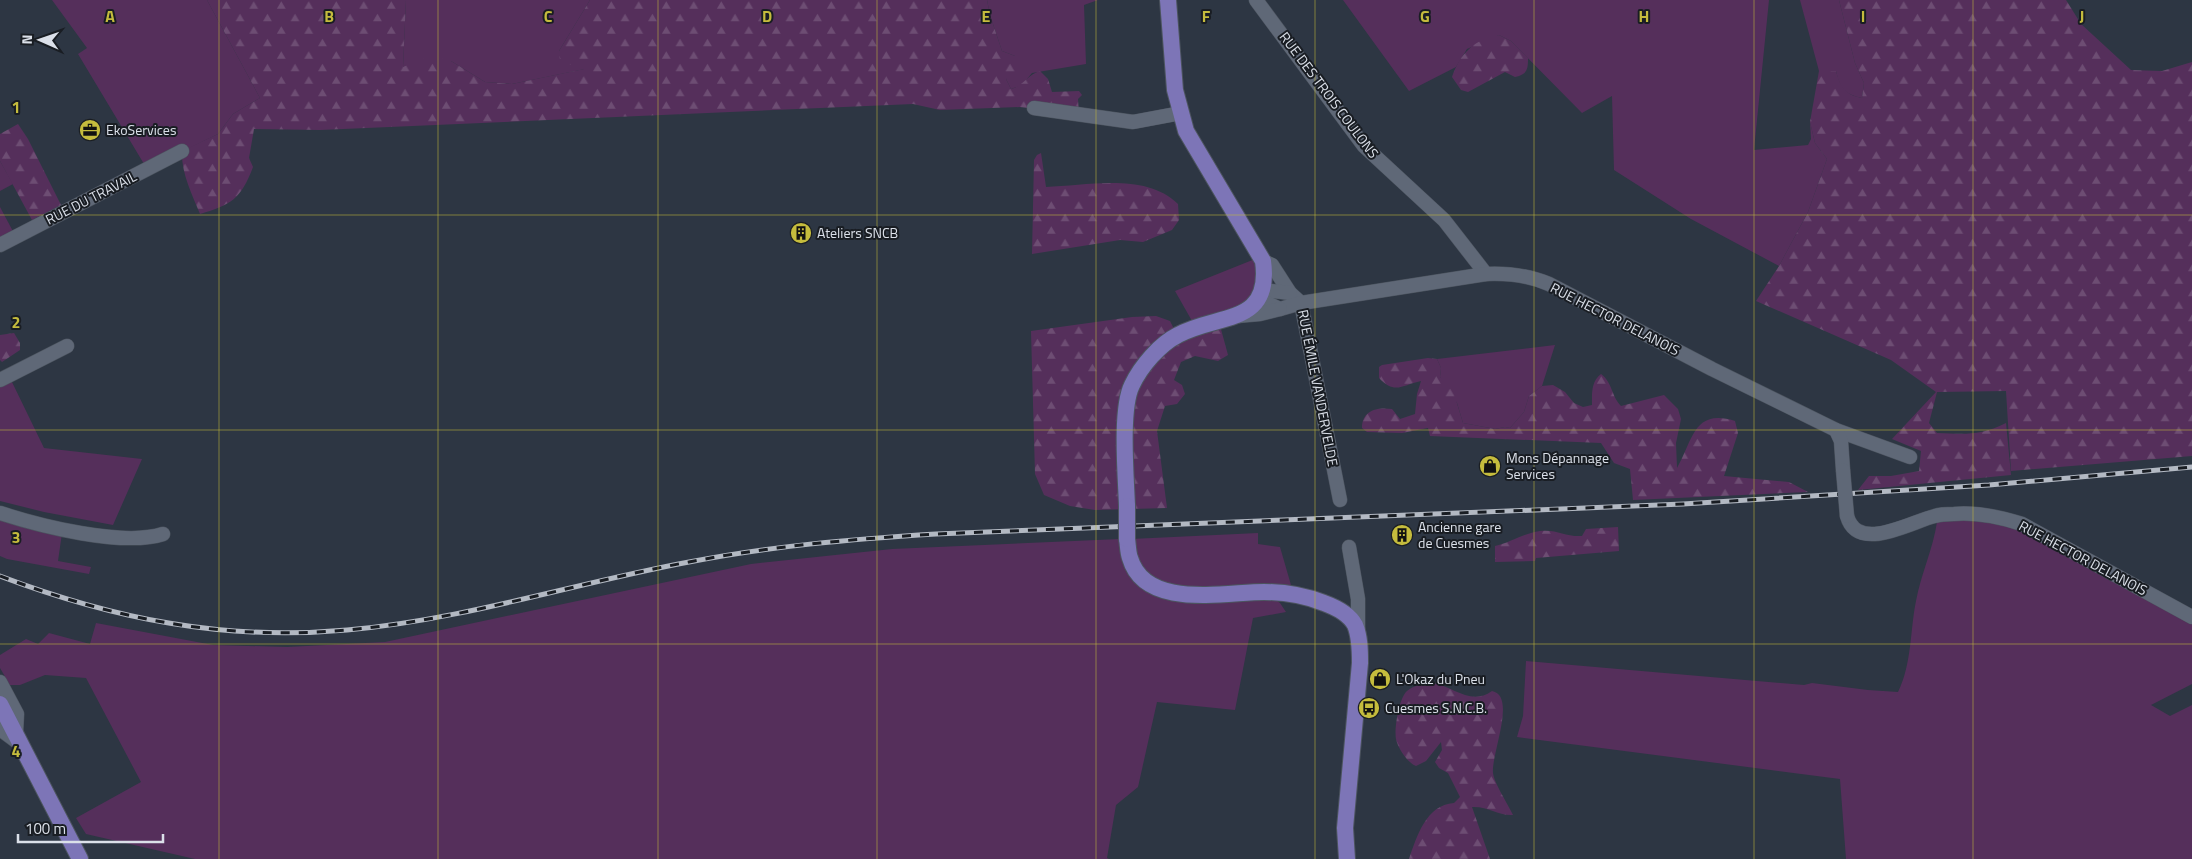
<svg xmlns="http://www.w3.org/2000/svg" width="2192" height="859" font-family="'Titillium Web',sans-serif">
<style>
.grass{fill:#552f5b}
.forest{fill:url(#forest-firs)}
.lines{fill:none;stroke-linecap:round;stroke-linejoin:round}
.minor-casing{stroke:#4c545f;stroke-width:15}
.major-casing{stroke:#4c545f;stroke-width:18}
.minor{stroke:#5f6877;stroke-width:14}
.major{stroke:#7d75b7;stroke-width:16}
.rail-casing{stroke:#b3b9c3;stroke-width:5}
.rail{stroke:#191d23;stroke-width:3;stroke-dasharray:9;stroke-linecap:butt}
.minor-bridge-casing{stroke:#4c545f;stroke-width:15;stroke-linecap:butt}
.major-bridge-casing{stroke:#4c545f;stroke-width:18;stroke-linecap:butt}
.minor-bridge{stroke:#5f6877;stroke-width:14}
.major-bridge{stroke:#7d75b7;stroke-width:16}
.grid{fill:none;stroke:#c5bc3d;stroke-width:1;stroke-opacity:0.55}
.labels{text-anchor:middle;stroke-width:4;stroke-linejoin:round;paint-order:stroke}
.street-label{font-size:14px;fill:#dbe0e9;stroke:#191d23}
.poi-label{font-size:14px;fill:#dbe0e9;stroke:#191d23;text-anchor:start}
.grid-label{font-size:16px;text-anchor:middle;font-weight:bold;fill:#c5bc3d;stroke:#191d23;stroke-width:4;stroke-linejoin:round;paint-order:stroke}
</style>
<defs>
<pattern id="forest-firs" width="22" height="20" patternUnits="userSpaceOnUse" patternTransform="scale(1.25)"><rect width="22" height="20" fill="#552f5b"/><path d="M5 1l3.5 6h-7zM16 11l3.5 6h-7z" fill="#6d4d73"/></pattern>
</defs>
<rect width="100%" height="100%" fill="#2d3643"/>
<g class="grass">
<polygon points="52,0 207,0 260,98 233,114 218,134 147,169 78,54 87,48"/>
<polygon points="406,0 590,0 559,51 585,69 512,84 485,82 451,61 403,67"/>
<polygon points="987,0 1098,0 1084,5 1086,64 1032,73 1022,85 1011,89 1006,79 1015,56 1002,51 990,15"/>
<polygon points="1343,0 1769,0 1754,150 1808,145 1811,139 1810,122 1815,143 1827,159 1808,212 1779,266 1691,219 1614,170 1612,96 1582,113 1511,41 1499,35 1467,49 1456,67 1409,91"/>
<path d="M 1800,0 L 1839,0 L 1855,63 L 1864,83 L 1862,98 C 1844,94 1840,88 1836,71 L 1819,71 Z"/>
<polygon points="0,161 13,184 0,191"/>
<polygon points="0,207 16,237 0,245"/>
<polygon points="1260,257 1259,299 1196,328 1175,291"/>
<polygon points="1555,345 1542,386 1529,396 1524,412 1510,428 1505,427 1495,429 1463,423 1457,403 1440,377 1441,368 1437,359"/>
<polygon points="11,380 44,448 142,459 113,525 44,512 0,501 0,385"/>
<path d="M 1948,514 L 1999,517 L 2192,617 L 2192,684 L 2151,705 L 2170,716 L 2192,705 L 2192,859 L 1846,859 L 1840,779 L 1517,737 L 1523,716 L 1526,661 L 1804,685 L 1812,683 L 1868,690 L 1898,692 C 1912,664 1910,630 1916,601 C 1921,574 1933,549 1937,522 Z"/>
<polygon points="0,518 62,533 58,561 91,567 89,574 7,559 0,556"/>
<polygon points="1258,533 1258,544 1280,547 1291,585 1266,592 1280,603 1286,612 1253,618 1235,710 1157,702 1138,787 1116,805 1107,858 1109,859 195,859 86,834 76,818 141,782 86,678 45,675 20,685 10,685 0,668 0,655 26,639 38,644 49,633 90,644 96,623 213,645 287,647 385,642 751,564 892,549 1120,539 1142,568 1131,539"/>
</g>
<g class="forest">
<path d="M 207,0 L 406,0 L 403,67 L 430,56 L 451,61 L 485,82 L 512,84 L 584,69 L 560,61 L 559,51 L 590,0 L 987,0 L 990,15 L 1002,51 L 1015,56 L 1019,64 L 1016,73 L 1006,79 L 1011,89 C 1026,84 1027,75 1040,71 L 1048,79 L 1052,92 L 1079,91 L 1082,95 L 1078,99 L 1079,114 L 1020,107 L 940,110 L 913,104 L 320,130 L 254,129 L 249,158 L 253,167 C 241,199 231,205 200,214 C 192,194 181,173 182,151 L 218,134 L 233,114 L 260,98 Z"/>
<path d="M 1839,0 L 2066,0 L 2081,24 L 2131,70 L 2162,71 L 2192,62 L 2192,456 L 2011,471 L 2006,391 L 1937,392 L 1929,423 L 1937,433 C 1965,434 1980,436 2006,423 L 2011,475 L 1858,490 L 1869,476 L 1891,476 L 1919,471 L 1921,451 L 1892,439 L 1936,392 L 1891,360 L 1756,301 L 1779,266 L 1808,212 L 1827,159 L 1815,143 L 1810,122 L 1819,71 L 1836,71 C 1840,86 1845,95 1862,98 L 1864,83 L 1855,63 Z"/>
<path d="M 1499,35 L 1511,41 L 1528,58 C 1528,70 1527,74 1515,77 L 1505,72 L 1468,92 L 1461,90 L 1452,77 C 1460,54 1474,39 1499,35 Z"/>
<polygon points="18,124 28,139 61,205 32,220 0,161 0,134"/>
<path d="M 1041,153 L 1046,187 C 1088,186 1145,172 1178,204 L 1179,220 L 1172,230 L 1143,242 L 1120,240 L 1032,254 L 1034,160 L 1037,155 Z"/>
<polygon points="1156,316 1170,321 1177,335 1219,322 1228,355 1218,361 1195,356 1181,362 1174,380 1182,385 1185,394 1177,404 1165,406 1157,431 1167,508 1095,510 1070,506 1044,495 1035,474 1031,331 1132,317"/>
<polygon points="14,333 20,343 20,350 2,362 0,360 0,335"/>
<path d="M 1428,358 L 1437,359 L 1441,368 L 1440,377 L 1452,387 L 1463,423 L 1495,429 L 1505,427 L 1510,428 L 1524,412 L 1529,396 L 1542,386 L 1553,385 L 1565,392 L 1574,403 L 1583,407 L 1592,405 C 1592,393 1591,382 1601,374 C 1613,383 1611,396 1621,406 L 1664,395 L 1678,409 L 1681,419 L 1676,443 L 1677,468 C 1693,441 1693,408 1735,421 L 1738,433 L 1724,476 L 1789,482 L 1808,492 L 1633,500 L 1630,469 L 1614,463 L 1601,443 L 1430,436 L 1428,428 L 1402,433 L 1367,432 L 1362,428 C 1362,410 1377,407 1392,409 L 1400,419 L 1415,414 L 1417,394 L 1421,381 C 1402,385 1395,395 1379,378 L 1379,367 L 1382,365 Z"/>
<path d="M 1618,527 L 1619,551 L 1536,558 L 1535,561 L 1495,562 L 1495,546 C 1510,543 1524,533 1540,531 C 1557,529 1565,537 1582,536 L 1586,529 Z"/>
<path d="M 1433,683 C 1454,687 1471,706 1492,691 C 1517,696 1491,754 1493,773 C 1494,783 1508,804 1513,815 C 1498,816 1488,806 1472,807 L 1490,859 L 1409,859 C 1417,836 1426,805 1454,803 L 1460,797 L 1448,773 L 1439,768 L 1435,762 L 1442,750 L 1441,742 L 1426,761 L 1416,766 C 1408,763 1398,749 1396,739 C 1394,729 1399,698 1407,691 C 1414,685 1425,684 1433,683 Z"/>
</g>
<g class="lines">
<g class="minor-casing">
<g id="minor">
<polyline points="1256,0 1364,146 1444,220 1486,274"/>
<polyline points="1034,108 1133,122 1181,113"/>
<polyline points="0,245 182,151"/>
<polyline points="1263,261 1272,265 1290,293 1301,303 1340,500"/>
<polyline points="1263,290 1290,293"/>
<path d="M 1259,299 L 1280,309 L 1301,303 L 1486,274 C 1508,273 1528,275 1549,284 L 1712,369 L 1836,430 L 1910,457"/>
<polyline points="1237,316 1260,314 1280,309"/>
<polyline points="0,380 67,346"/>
<polyline points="1836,430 1841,441 1843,470"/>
<path d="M 0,513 C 40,526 123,547 163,534"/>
<path d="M 1847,516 C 1858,554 1912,521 1935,516 C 1941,514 1948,514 1954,514 C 1978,512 2000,517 2022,524 L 2192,617"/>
<polyline points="1349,547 1358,599 1358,633"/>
<polyline points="0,682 17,714 16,732"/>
<polyline points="0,724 4,732 20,744"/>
</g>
</g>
<g class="major-casing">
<g id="major">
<path d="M 1127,506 C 1126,477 1120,409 1132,385 C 1141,366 1160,344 1178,335 C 1218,313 1272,326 1263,261 L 1186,131 L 1175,90 L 1168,0"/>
<path d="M 1127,539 C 1128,545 1128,553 1130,558 C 1145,610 1225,592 1264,592 C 1284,592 1306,596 1324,603 C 1335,607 1349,614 1355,625 C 1360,637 1360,651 1360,663 L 1345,828 L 1347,859"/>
<polyline points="0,704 80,859"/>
</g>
</g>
<use href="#minor" class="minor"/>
<use href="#major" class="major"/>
<g class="rail-casing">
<path id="rail" d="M 0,576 C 114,619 224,641 347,630 C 463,620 575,583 689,562 C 771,546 853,539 936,534 L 1683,504 L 1989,485 L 2192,467"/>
</g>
<use href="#rail" class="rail"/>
<g class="minor-bridge-casing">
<polyline id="minor-bridge" points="1843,470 1847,516"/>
</g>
<g class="major-bridge-casing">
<polyline id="major-bridge" points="1127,506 1127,539"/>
</g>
<use href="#minor-bridge" class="minor-bridge"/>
<use href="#major-bridge" class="major-bridge"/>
</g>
<path class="grid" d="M 219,0 L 219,859M 438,0 L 438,859M 658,0 L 658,859M 877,0 L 877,859M 1096,0 L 1096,859M 1315,0 L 1315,859M 1534,0 L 1534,859M 1754,0 L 1754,859M 1973,0 L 1973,859M 0,215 L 2192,215M 0,430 L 2192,430M 0,644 L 2192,644"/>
<defs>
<g id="office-disc" transform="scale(1.125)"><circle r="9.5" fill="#c5bc3d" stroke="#191d23"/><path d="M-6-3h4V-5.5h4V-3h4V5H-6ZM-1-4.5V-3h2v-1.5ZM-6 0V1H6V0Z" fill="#111"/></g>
<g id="building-disc" transform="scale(1.125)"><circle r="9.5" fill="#c5bc3d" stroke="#191d23"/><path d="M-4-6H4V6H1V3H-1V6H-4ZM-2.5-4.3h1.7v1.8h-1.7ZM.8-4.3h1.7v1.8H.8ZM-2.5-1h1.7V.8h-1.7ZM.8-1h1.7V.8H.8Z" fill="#111"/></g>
<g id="shop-disc" transform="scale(1.125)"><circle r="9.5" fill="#c5bc3d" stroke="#191d23"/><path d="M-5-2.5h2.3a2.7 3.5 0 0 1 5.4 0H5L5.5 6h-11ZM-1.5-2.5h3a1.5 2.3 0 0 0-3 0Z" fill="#111"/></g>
<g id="bus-disc" transform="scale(1.125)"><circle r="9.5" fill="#c5bc3d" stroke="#191d23"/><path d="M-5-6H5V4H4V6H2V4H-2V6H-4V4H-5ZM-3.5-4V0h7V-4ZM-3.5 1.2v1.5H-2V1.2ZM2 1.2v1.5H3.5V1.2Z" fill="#111"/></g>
</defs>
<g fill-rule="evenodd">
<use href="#office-disc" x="90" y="130"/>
<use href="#building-disc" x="801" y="233"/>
<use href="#shop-disc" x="1490" y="466"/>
<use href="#building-disc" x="1402" y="535"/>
<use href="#shop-disc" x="1380" y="679"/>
<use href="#bus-disc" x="1369" y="708"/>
</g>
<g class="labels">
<g class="street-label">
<text transform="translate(1329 95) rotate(53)" y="5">RUE DES TROIS COULONS</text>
<text transform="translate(91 198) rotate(-27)" y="5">RUE DU TRAVAIL</text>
<text transform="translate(1615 319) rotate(27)" y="5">RUE HECTOR DELANOIS</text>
<text transform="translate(1318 388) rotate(79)" y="5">RUE ÉMILE VANDERVELDE</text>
<text transform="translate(2083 558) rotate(28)" y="5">RUE HECTOR DELANOIS</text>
</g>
<g class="poi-label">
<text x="106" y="135">EkoServices</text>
<text x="817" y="238">Ateliers SNCB</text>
<text x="1506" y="463">Mons Dépannage<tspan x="1506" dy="16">Services</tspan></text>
<text x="1418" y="532">Ancienne gare<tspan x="1418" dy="16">de Cuesmes</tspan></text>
<text x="1396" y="684">L'Okaz du Pneu</text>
<text x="1385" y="713">Cuesmes S.N.C.B.</text>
</g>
</g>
<g class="grid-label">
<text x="110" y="22">A</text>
<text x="329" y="22">B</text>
<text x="548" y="22">C</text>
<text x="767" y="22">D</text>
<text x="986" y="22">E</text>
<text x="1206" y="22">F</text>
<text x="1425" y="22">G</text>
<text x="1644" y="22">H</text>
<text x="1863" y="22">I</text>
<text x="2082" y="22">J</text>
<text x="16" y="113">1</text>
<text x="16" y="328">2</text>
<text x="16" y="543">3</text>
<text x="16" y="757">4</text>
</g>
<g transform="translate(40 40) rotate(272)" stroke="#191d23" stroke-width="4" paint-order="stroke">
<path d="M0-4L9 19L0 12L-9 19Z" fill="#dbe0e9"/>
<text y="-8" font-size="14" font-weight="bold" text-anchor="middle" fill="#dbe0e9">N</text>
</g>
<path d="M18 834v8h145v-8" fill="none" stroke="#dbe0e9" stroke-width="2.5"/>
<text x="25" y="834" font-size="15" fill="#dbe0e9" stroke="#191d23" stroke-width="4" paint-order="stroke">100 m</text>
</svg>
